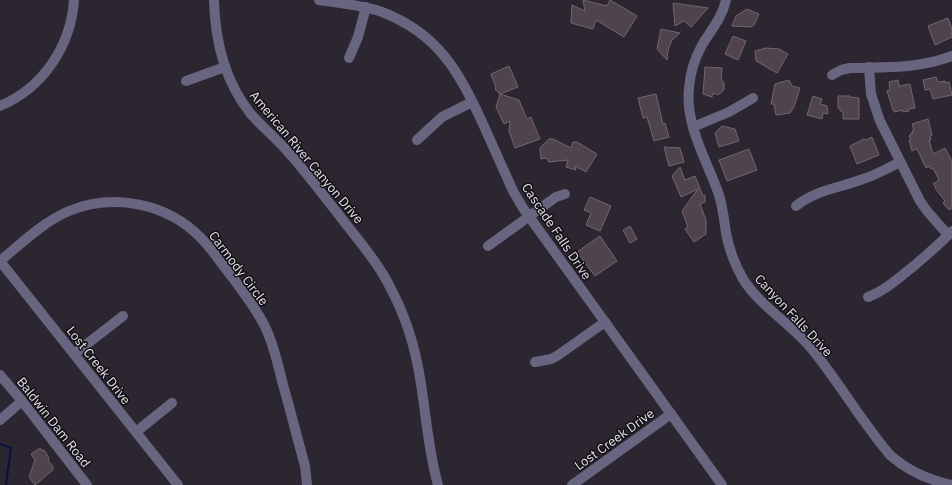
<svg xmlns="http://www.w3.org/2000/svg" width="952" height="485" font-family="'IBM Plex Sans',sans-serif">
<style>
.lines{fill:none;stroke-linecap:round;stroke-linejoin:round}
.stream{stroke:#081046;stroke-width:2}
.building{fill:#4f444d;stroke:#726670}
.minor{stroke:#686581;stroke-width:10}
.labels{text-anchor:middle;stroke-width:3;stroke-linejoin:round;paint-order:stroke}
.street-label{font-size:13px;fill:#e5e1e8;stroke:#131015}
</style>
<rect width="100%" height="100%" fill="#2c2630"/>
<g class="lines">
<polyline class="stream" points="0,444 11,448 6,485"/>
</g>
<g class="building">
<polygon points="583,0 607,6 610,0 637,16 624,37 596,20 593,29 571,23 572,5 585,11"/>
<polygon points="673,3 708,8 691,27 684,21 675,26"/>
<polygon points="747,9 759,14 754,25 751,27 732,26 736,16"/>
<polygon points="948,18 952,29 952,37 935,45 928,26"/>
<polygon points="661,29 680,33 672,40 668,50 667,60 657,49"/>
<polygon points="733,36 746,41 738,60 725,54"/>
<polygon points="766,48 779,49 788,54 777,73 756,61 755,51"/>
<polygon points="509,66 518,87 500,94 495,89 496,88 491,74"/>
<polygon points="705,67 722,68 721,79 724,83 724,90 718,95 713,93 712,97 703,94"/>
<polygon points="936,77 938,82 945,81 945,83 949,82 952,95 933,99 930,89 925,90 923,80"/>
<polygon points="789,80 792,86 800,88 794,107 790,113 776,115 774,104 771,104 775,84"/>
<polygon points="898,80 899,86 910,84 915,108 908,109 909,111 903,112 903,110 894,112 894,110 893,110 887,91 890,90 889,82"/>
<polygon points="500,94 519,100 527,119 531,117 540,139 515,148 509,131 510,121 504,124 496,107"/>
<polygon points="656,94 663,124 665,123 669,137 654,141 647,117 643,118 638,98"/>
<polygon points="813,96 822,99 820,104 827,106 828,114 823,113 822,119 807,115"/>
<polygon points="838,96 850,96 850,97 859,98 859,119 843,119 843,111 840,111 840,108 838,108"/>
<polygon points="928,119 932,135 930,136 931,140 929,140 933,154 945,148 952,161 952,208 949,210 943,203 945,201 935,188 936,187 933,184 939,180 933,168 931,169 930,166 926,168 917,149 912,151 909,140 911,140 909,136 911,135 910,134 913,133 912,131 914,131 912,124"/>
<polygon points="722,126 735,129 739,141 719,147 715,133"/>
<polygon points="872,137 879,155 857,164 850,146 864,139 866,140"/>
<polygon points="549,139 553,139 571,148 573,142 577,142 597,154 586,172 575,166 576,170 566,167 568,160 549,162 546,158 541,159 540,148"/>
<polygon points="664,147 680,148 684,162 669,166"/>
<polygon points="749,149 757,170 727,181 719,160"/>
<polygon points="680,167 685,180 695,176 703,196 705,195 705,202 700,204 706,220 706,234 694,242 685,229 688,227 682,211 698,189 681,197 672,176"/>
<polygon points="590,197 611,206 600,231 586,225 591,213 584,210"/>
<polygon points="630,226 637,239 630,243 623,230"/>
<polygon points="600,236 617,261 595,276 577,252"/>
<polygon points="40,448 42,451 44,450 49,458 48,460 53,467 53,470 35,485 29,477 35,460 31,454"/>
</g>
<g class="lines">
<g class="minor">
<path d="M 214,0 C 215,41 224,80 250,113 C 262,127 276,138 288,152 C 306,172 322,194 339,215 C 357,239 378,262 391,289 C 406,317 415,347 420,378 C 426,413 428,450 438,485"/>
<path d="M 319,0 C 340,3 362,5 382,12 C 439,34 459,72 483,124 C 493,146 503,169 513,191 L 523,208 L 722,485"/>
<path d="M 726,0 C 722,18 711,30 702,45 C 695,58 690,73 689,88 C 685,126 707,160 719,195 C 723,208 724,220 726,233 C 729,249 735,265 743,279 C 760,306 790,323 811,348 C 839,382 861,421 890,455 C 908,471 928,480 952,485"/>
<polyline points="349,58 358,37 366,7"/>
<polyline points="869,67 871,94 880,121 920,201 927,211 948,235"/>
<path d="M 832,75 L 841,70 L 850,68 C 885,67 919,69 952,56"/>
<polyline points="186,81 225,67"/>
<path d="M 0,106 C 43,88 71,46 74,0"/>
<polyline points="693,127 729,112 753,98"/>
<polyline points="417,140 442,117 472,102"/>
<path d="M 796,206 C 815,190 840,188 863,179 C 876,175 888,168 900,162"/>
<polyline points="488,246 556,197 565,194"/>
<path d="M 0,261 C 22,243 43,222 69,211 C 114,193 167,203 201,238 C 213,250 222,265 233,278 C 245,295 259,312 267,331 C 274,347 278,364 282,381 C 290,409 297,437 305,466 L 307,485"/>
<polyline points="0,261 178,485"/>
<path d="M 868,297 C 886,290 900,277 915,265 C 928,254 941,243 952,231"/>
<polyline points="74,354 123,316"/>
<polyline points="535,362 551,359 557,356 605,322"/>
<polyline points="0,375 22,401 87,485"/>
<polyline points="0,420 22,401"/>
<polyline points="136,432 172,403"/>
<polyline points="572,485 671,414"/>
</g>
</g>
<g class="labels">
<g class="street-label">
<text transform="translate(307 157) rotate(50)" y="5">American River Canyon Drive</text>
<text transform="translate(557 231) rotate(56)" y="5">Cascade Falls Drive</text>
<text transform="translate(239 268) rotate(53)" y="5">Carmody Circle</text>
<text transform="translate(794 315) rotate(47)" y="5">Canyon Falls Drive</text>
<text transform="translate(99 365) rotate(52)" y="5">Lost Creek Drive</text>
<text transform="translate(54 422) rotate(52)" y="5">Baldwin Dam Road</text>
<text transform="translate(614 439) rotate(-36)" y="5">Lost Creek Drive</text>
</g>
</g>
</svg>
